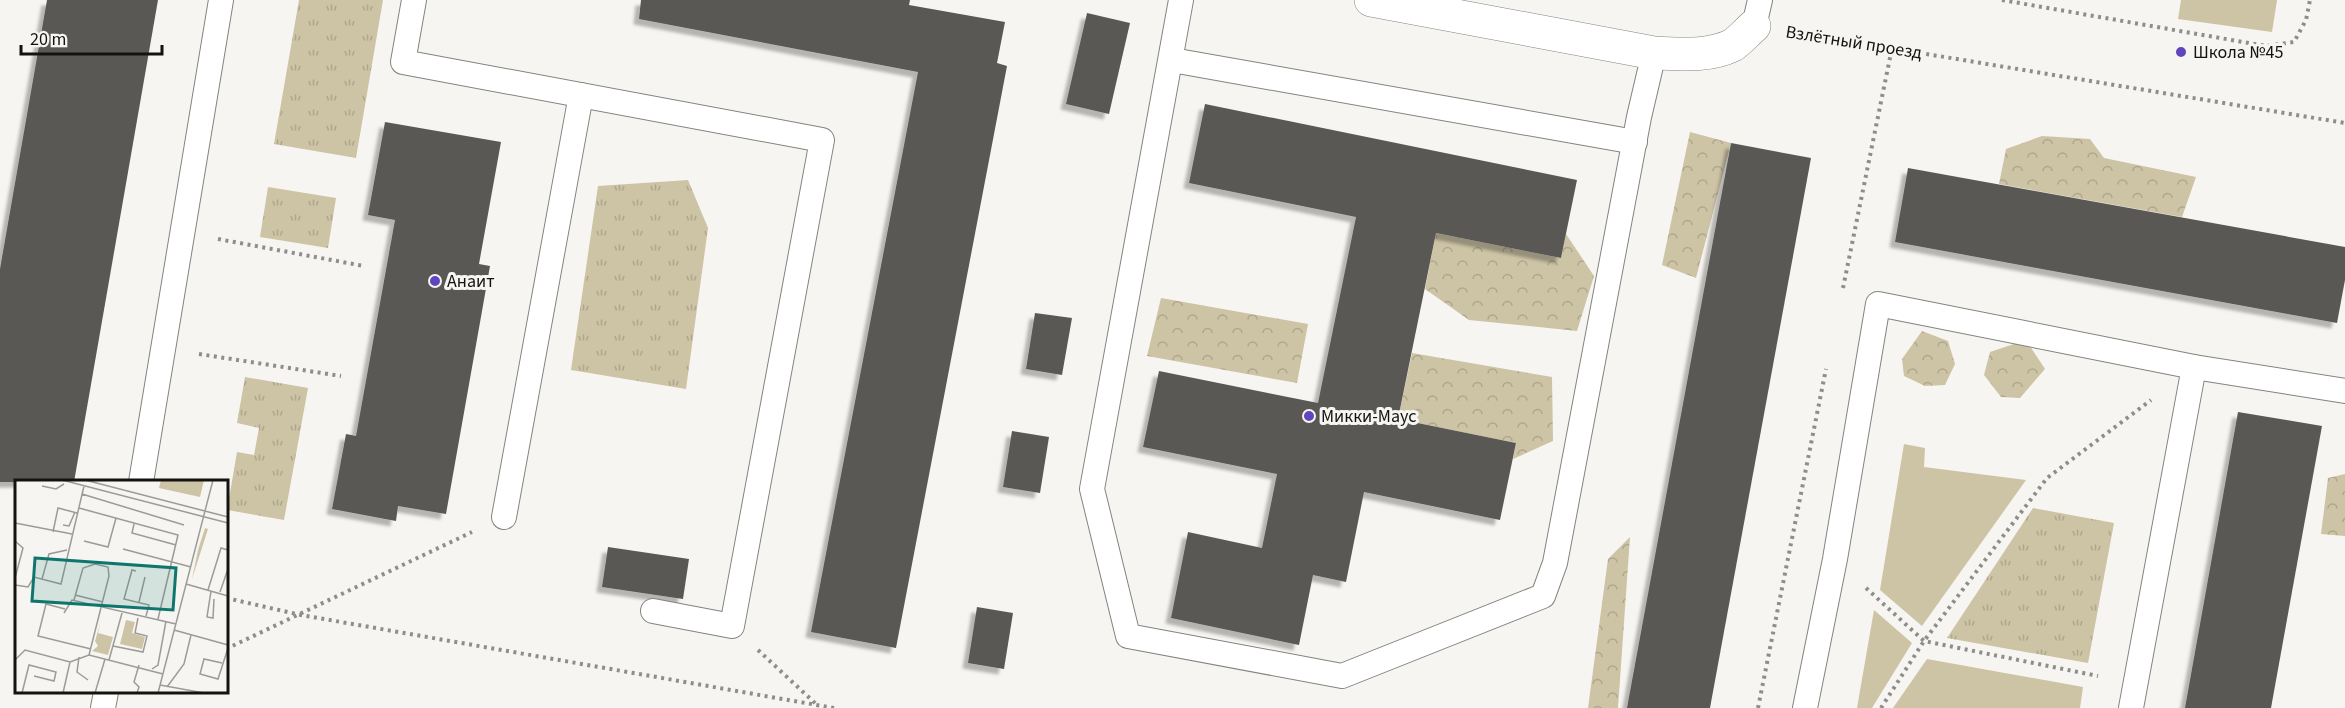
<svg xmlns="http://www.w3.org/2000/svg" width="2345" height="708" font-family="'Source Sans 3',sans-serif">
<style>
.green{fill:#cdc3a5}
.forest{fill:url(#forest-crowns)}
.park{fill:url(#park-tufts)}
.building{fill:#5a5955;filter:url(#shadow)}
.lines{fill:none;stroke-linecap:round;stroke-linejoin:round}
.lane-casing{stroke:#84837f;stroke-width:26}
.street-casing{stroke:#84837f;stroke-width:34}
.path{stroke:#8f8d8b;stroke-width:4;stroke-dasharray:3 4.5;stroke-linecap:butt}
.lane{stroke:#fff;stroke-width:24}
.street{stroke:#fff;stroke-width:33}
.poi-dot{fill:#6145be;stroke:#f7f5f1;stroke-width:2}
.labels{text-anchor:middle;stroke-width:6;stroke-linejoin:round;paint-order:stroke}
.street-label{font-size:18px;fill:#141312;stroke:#f7f5f1}
.poi-label{font-size:18px;fill:#141312;stroke:#f7f5f1;text-anchor:start}
.inset-road{fill:none;stroke:#9c9b98;stroke-width:1.5}
.view{fill:#0f766e;fill-opacity:0.15;stroke:#0f766e;stroke-width:3}
.inset-edge{fill:none;stroke:#141312;stroke-width:3}
</style>
<defs>
<pattern id="forest-crowns" width="20" height="18" patternUnits="userSpaceOnUse" patternTransform="scale(1.5)"><rect width="20" height="18" fill="#cdc3a5"/><path d="M2 6a3 3 0 1 1 6 0M12 15a3 3 0 1 1 6 0" fill="none" stroke="#afa78d"/></pattern>
<pattern id="park-tufts" width="24" height="20" patternUnits="userSpaceOnUse" patternTransform="scale(1.5)"><rect width="24" height="20" fill="#cdc3a5"/><path d="M3 7l-1-3M5 7V3M7 7l1-3M15 17l-1-3M17 17v-4M19 17l1-3" fill="none" stroke="#afa78d"/></pattern>
<filter id="shadow"><feDropShadow dx="-5.5" dy="5.5" stdDeviation="1.5" flood-color="#0004"/></filter>
</defs>
<rect width="100%" height="100%" fill="#f7f5f1"/>
<g class="green">
<polygon points="2181,0 2277,0 2272,32 2178,19"/>
<polygon points="1904,444 1925,448 1924,467 2026,480 1922,626 1880,590"/>
<polygon points="1874,610 1912,643 1872,708 1857,708"/>
<polygon points="1927,659 2083,687 2080,708 1893,708"/>
</g>
<g class="forest">
<polygon points="1690,132 1731,143 1696,278 1662,265"/>
<polygon points="2042,136 2090,139 2104,158 2196,177 2182,217 1999,184 2006,149"/>
<polygon points="1436,233 1561,258 1566,234 1594,276 1577,331 1469,320 1425,289"/>
<polygon points="1161,298 1308,324 1297,383 1147,356"/>
<polygon points="1922,331 1948,341 1955,364 1945,385 1925,386 1904,376 1902,359"/>
<polygon points="2026,340 2045,369 2020,398 2001,397 1984,375 1990,352"/>
<polygon points="1412,353 1552,377 1553,441 1513,459 1516,443 1398,419"/>
<polygon points="2345,474 2345,536 2321,534 2328,478"/>
<polygon points="1630,537 1618,708 1588,708 1608,559"/>
</g>
<g class="park">
<polygon points="299,0 383,0 356,158 274,144"/>
<polygon points="688,180 708,228 686,389 571,370 598,186"/>
<polygon points="268,187 336,198 328,248 260,237"/>
<polygon points="245,377 308,388 284,520 227,510 237,452 254,455 259,428 237,423"/>
<polygon points="2033,508 2114,523 2088,663 1947,638"/>
</g>
<g class="building">
<polygon points="47,0 158,0 74,482 0,482 0,269"/>
<polygon points="641,0 910,0 909,5 1005,22 997,63 1007,66 896,648 811,632 918,72 639,19"/>
<polygon points="1087,13 1130,23 1109,114 1066,104"/>
<polygon points="1205,104 1577,180 1561,258 1436,233 1398,419 1516,443 1500,520 1364,492 1346,582 1313,575 1299,645 1171,618 1188,532 1262,548 1277,474 1143,447 1159,371 1318,403 1356,217 1189,183"/>
<polygon points="385,122 501,142 479,264 490,266 446,514 398,506 396,521 332,509 346,434 356,436 395,220 368,215"/>
<polygon points="1731,143 1811,158 1778,338 1710,708 1627,708"/>
<polygon points="1908,168 2345,247 2345,280 2337,323 1895,242"/>
<polygon points="1035,313 1072,318 1062,375 1026,369"/>
<polygon points="2238,412 2322,426 2271,708 2185,708"/>
<polygon points="1012,431 1049,437 1040,493 1003,487"/>
<polygon points="608,547 689,559 683,599 602,587"/>
<polygon points="977,607 1013,613 1004,669 968,663"/>
</g>
<g class="lines">
<g class="lane-casing">
<g id="lane">
<polyline points="414,0 403,62 822,140 732,626 653,611"/>
<polyline points="1181,0 1092,489 1128,636 1342,676 1543,596 1555,563 1639,117 1654,53"/>
<polyline points="1754,26 1760,0"/>
<polyline points="1172,60 1635,142"/>
<polyline points="141,482 221,0"/>
<polyline points="504,517 581,95"/>
<polyline points="103,708 106,692"/>
<polyline points="1805,708 1835,559 1878,304 2194,367 2345,391"/>
<polyline points="2131,708 2194,367"/>
</g>
</g>
<g class="street-casing">
<path id="street" d="M 1371,0 L 1654,53 C 1680,54 1709,57 1733,45 C 1740,40 1747,32 1754,26"/>
</g>
<g class="path">
<polyline points="2002,0 2266,46 2294,42 2306,20 2310,0"/>
<polyline points="1793,32 2345,123"/>
<polyline points="218,239 364,266"/>
<polyline points="1843,288 1892,48"/>
<polyline points="199,354 341,376"/>
<polyline points="1866,588 1924,641 2098,676"/>
<polyline points="226,598 301,615 834,708"/>
<polyline points="226,649 472,532"/>
<polyline points="758,650 816,704"/>
<polyline points="1758,708 1826,369"/>
<polyline points="1881,708 1924,641 2047,478 2151,400"/>
</g>
<use href="#lane" class="lane"/>
<use href="#street" class="street"/>
</g>
<g class="poi-dot">
<circle cx="2181" cy="52" r="6"/>
<circle cx="435" cy="281" r="6"/>
<circle cx="1309" cy="416" r="6"/>
</g>
<g class="labels">
<g class="street-label">
<text transform="translate(1854 42) rotate(9)" y="6">Взлётный проезд</text>
</g>
<g class="poi-label">
<text x="2193" y="58">Школа №45</text>
<text x="447" y="287">Анаит</text>
<text x="1321" y="422">Микки-Маус</text>
</g>
</g>
<g transform="translate(15 480)">
<rect width="213" height="213" fill="#f7f5f1"/>
<path d="M 146,0 L 189,0 L 185,17 L 144,8 ZM 190,48 L 193,49 L 177,99 L 183,70 Z" fill="#cdc3a5"/>
<path d="M 86,141 L 83,153 L 98,157 L 93,175 L 77,171 L 83,166 L 80,161 Z" fill="#cdc3a5"/>
<path d="M 111,140 L 120,142 L 117,153 L 130,157 L 127,169 L 105,164 Z" fill="#cdc3a5"/>
<path class="inset-road" d="M 47,0 L 213,43M 70,0 L 213,37M 27,6 L 41,9 L 49,4M 67,14 L 169,45M 64,28 L 163,55 L 143,139M 0,43 L 57,54M 119,44 L 117,53 L 161,65M 48,45 L 54,46 L 60,32M 38,52 L 43,28 L 62,33M 0,61 L 8,68 L 0,98M 69,61 L 93,67 L 101,38M 108,69 L 176,87M 121,91 L 117,90 L 109,119 L 134,125 L 131,136M 27,99 L 34,74 L 52,70M 171,104 L 213,116M 0,105 L 13,107 L 19,97 L 46,104 L 69,6M 193,110 L 206,68 L 213,70M 196,111 L 192,137 L 198,138 L 199,119M 205,112 L 213,89M 60,115 L 88,122M 59,120 L 68,88 L 80,84 L 93,87 L 94,96 L 74,175M 124,122 L 130,97M 50,129 L 31,124 L 23,156 L 76,169M 49,133 L 57,120 L 161,144M 159,150 L 213,165M 98,166 L 128,172 L 132,156 L 120,153 L 123,138M 64,177 L 62,192 L 73,200M 0,180 L 10,170 L 55,182 L 74,175 L 148,194M 94,180 L 107,133M 207,183 L 189,179 L 185,194 L 203,199 L 213,168M 137,189 L 143,185 L 151,141M 145,205 L 189,213M 152,207 L 169,184 L 176,155M 7,213 L 14,185 L 41,192 L 39,201 L 19,196M 48,213 L 55,182M 80,213 L 90,179M 122,213 L 124,207 L 119,202 L 124,185M 143,213 L 198,0"/>
<path class="view" d="M 20,78 L 161,88 L 158,130 L 17,121 Z"/>
<rect width="213" height="213" class="inset-edge"/>
</g>
<path d="M21 45v9h141v-9" fill="none" stroke="#141312" stroke-width="3"/>
<text x="30" y="45" font-size="18" fill="#141312" stroke="#f7f5f1" stroke-width="4.5" paint-order="stroke">20 m</text>
</svg>
